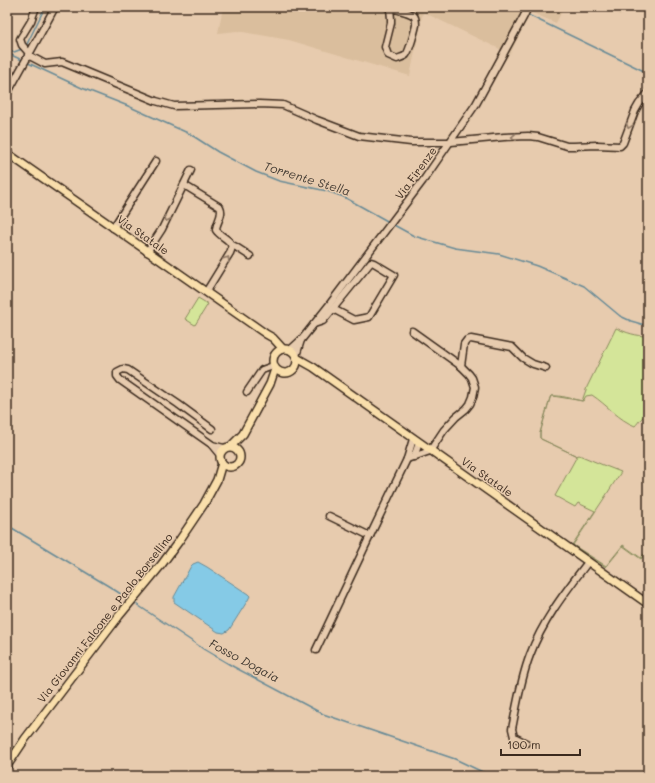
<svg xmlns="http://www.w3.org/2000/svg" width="655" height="783" font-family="Mali,sans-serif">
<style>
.built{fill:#dabe9d}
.green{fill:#d4e599;stroke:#88885c}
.water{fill:#85cae6;stroke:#678a96}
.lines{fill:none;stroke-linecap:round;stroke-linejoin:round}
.stream{stroke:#678a96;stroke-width:1.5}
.minor-casing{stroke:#3b2a1e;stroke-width:9}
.major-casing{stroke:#3b2a1e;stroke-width:10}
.minor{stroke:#e7cbae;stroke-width:6}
.major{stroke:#f9deab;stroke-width:7}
.oneway{stroke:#917a66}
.labels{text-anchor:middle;stroke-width:3;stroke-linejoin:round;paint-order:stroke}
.street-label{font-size:11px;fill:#3b2a1e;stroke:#e7cbae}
.water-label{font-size:12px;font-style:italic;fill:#423a32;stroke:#e7cbae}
</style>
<rect width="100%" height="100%" fill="#e7cbae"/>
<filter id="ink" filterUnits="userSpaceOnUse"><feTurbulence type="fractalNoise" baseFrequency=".025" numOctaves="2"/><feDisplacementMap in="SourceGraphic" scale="8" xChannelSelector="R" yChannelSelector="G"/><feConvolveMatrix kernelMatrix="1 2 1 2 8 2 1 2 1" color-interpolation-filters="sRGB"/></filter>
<g filter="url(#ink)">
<g class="built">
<polygon points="223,7 564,7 556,23 530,12 510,54 423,12 410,76 289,40 237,31 218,33"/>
<polygon points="605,7 648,7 648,17 631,7 620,15"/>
</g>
<g class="green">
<polygon points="198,298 208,304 195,325 185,319"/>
<path d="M 616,328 C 627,333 636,336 648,336 L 648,416 C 642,415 639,422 635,426 C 619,420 607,405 592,395 L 586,396 L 583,401 L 553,396 L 551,396 L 550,398 L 540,433 L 540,438 L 541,439 L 577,456 L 579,455 L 603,465 L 621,472 L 603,500 L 573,545 L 606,566 L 623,545 L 641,558 L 647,550 L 648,551 L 641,559 L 623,546 L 606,567 L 572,545 L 595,511 L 578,503 L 575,507 L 555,496 L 577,456 L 541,439 L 540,438 L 540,433 L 550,398 L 551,396 C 561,395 572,399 582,401 L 587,387 Z"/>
</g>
<polygon class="water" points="198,562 207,567 248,594 250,596 248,600 229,630 224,633 218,632 174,602 174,597 191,566 193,564"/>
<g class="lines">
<g class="stream">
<polyline points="512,7 521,11"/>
<polyline points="528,15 648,73"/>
<polyline points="25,46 27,44 45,7"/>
<polyline points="7,52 14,52 22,49"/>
<polyline points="7,53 22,60"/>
<polyline points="26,62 82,88 128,106 190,134 218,152 256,172 279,181 327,191 344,197 389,222"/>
<polyline points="392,224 414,236 455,248 499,254 537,266 584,286 620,316 631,321 648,326"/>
<polyline points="7,525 110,587 130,600"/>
<polyline points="133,602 202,648 234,667 323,714 455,759 491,776"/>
</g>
<g class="minor-casing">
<g id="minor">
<path d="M 387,7 L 390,8 C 395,9 410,12 414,16 C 416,18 416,22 416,25 C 415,30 409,52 406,55 C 404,57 399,58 397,59 L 388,55 L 385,47 L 391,23 L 391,19 L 390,8"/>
<polyline points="29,53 22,45 20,39 31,21 36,7"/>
<polyline points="28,55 45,64 62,62 156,101 174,106 259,104 283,105 317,120 359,136 411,142 451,142 504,137 528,136 538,137 567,146 574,146 597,145 620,146 623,143 635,111 639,104 648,93"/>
<polyline points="7,94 48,20 55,7"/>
<path d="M 184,185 L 220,207 C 224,215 216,222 216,230 C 222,239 236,240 230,253 L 206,292"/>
<polyline points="113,228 156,161"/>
<polyline points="232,245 236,247 250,256"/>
<polyline points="147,252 162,229 191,170"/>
<polyline points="314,324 323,321 371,262 374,263 394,275 369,317 354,320 333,309"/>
<polyline points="290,350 302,339 329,305 425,178 476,104 524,16 528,7"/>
<polyline points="296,356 301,340"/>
<polyline points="461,366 464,344 467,340 471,339 512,347 523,358 533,364 546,368"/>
<polyline points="247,392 262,370 273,366"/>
<polyline points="212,429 178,404 128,370 123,369 117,372 117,376 120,380 211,444 220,455"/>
<polyline points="212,445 224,448"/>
<polyline points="414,457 419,443"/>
<polyline points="407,459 430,451 444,430 456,417 466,409 470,404 473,397 475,387 472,378 469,374 461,366 412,331"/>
<polyline points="329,516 370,536"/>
<polyline points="316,650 370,536 407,459 413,439"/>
<path d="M 526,743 L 514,737 L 512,729 C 517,704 521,678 530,655 C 543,620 566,591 588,562"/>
</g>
</g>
<g class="major-casing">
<g id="major">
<polyline points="7,153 266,334 273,338 283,349"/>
<circle cx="285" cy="361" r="12"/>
<polyline points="297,358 313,367 648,604"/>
<polyline points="231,446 243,434 270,384 275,369"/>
<circle cx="230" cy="457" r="10"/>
<polyline points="7,766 25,739 119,616 162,564 179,541 204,504 217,480 222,463"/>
</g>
</g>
<use href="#minor" class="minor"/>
<use href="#major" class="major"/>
</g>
<defs><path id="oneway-chevron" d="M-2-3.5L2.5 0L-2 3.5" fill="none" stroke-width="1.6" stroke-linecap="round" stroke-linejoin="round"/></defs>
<g class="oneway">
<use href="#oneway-chevron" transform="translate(629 126) rotate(108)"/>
<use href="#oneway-chevron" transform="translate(514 137) rotate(178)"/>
<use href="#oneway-chevron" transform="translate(167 219) rotate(116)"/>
<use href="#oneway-chevron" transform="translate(227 259) rotate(-58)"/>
</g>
</g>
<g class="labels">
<g class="street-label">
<text transform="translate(416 173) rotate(-54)" y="4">Via Firenze</text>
<text transform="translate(143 235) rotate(35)" y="4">Via Statale</text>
<text transform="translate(487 477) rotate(35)" y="4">Via Statale</text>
<text transform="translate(105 618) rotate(-52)" y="4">Via Giovanni Falcone e Paolo Borsellino</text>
</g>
<g class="water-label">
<text transform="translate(307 179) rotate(17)" y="4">Torrente Stella</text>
<text transform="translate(244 661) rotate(28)" y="4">Fosso Dogaia</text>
</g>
</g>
<rect width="655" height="783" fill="none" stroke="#e7cbae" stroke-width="24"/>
<rect x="12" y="12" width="631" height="759" fill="none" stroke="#3b2a1e" stroke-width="1.5" filter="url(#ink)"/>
<path d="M501 749v6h79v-6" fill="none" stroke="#3b2a1e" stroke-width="2"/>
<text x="507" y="749" font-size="12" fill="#3b2a1e" stroke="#e7cbae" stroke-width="3" paint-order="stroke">100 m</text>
</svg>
